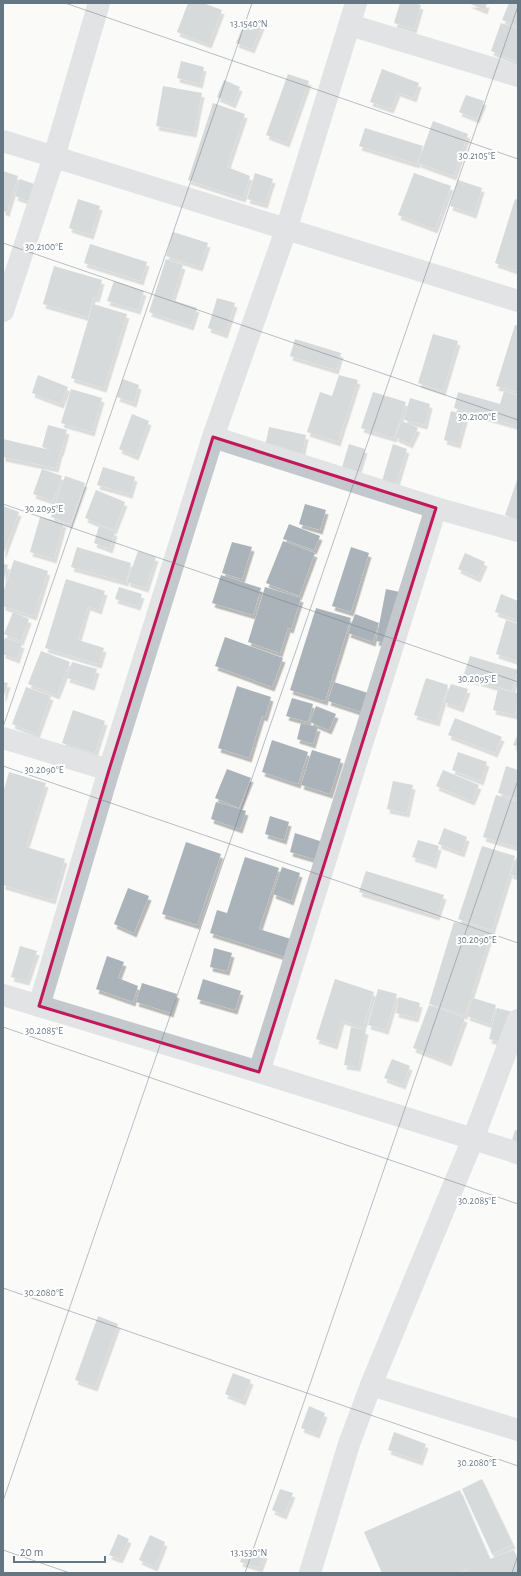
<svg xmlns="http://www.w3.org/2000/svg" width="521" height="1576" font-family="'Alegreya Sans',sans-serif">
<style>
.building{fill:#aab3b9;filter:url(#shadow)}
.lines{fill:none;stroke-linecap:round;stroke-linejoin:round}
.minor{stroke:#c3c8cc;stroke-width:22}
.marked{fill:none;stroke:#c2185b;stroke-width:3;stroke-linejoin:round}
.ticks{fill:none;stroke:#657683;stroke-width:1;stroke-opacity:0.45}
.ticks-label{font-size:10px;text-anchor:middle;fill:#657683;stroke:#fff;stroke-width:4;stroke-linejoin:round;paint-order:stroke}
</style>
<defs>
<filter id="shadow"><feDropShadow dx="2.5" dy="4.5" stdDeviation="0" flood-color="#0004"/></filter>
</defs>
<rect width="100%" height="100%" fill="#fafaf8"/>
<g class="building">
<polygon points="188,3 203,3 222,10 209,44 177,32"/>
<polygon points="400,3 413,3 421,5 414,29 394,23"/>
<polygon points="468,3 487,3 485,10"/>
<polygon points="509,3 518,3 518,26 502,20"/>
<polygon points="246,19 262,25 252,49 236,43"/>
<polygon points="501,23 518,29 518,62 491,51"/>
<polygon points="181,61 204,67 200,84 177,78"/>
<polygon points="382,69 419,83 414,98 398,92 391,109 370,102"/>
<polygon points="288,74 309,81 287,143 266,135"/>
<polygon points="224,80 240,87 233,104 217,97"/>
<polygon points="163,86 202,93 194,133 156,126"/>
<polygon points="466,95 484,101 477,119 459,112"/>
<polygon points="213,103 245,114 227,167 250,176 243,198 188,180"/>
<polygon points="433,121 468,134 454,176 418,163"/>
<polygon points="365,128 423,146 417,164 359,146"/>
<polygon points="3,171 18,176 7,212 3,211"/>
<polygon points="255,173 273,179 265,204 247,199"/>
<polygon points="414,173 451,186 435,229 398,215"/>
<polygon points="20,179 37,185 31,202 15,196"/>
<polygon points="458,180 482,188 474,214 450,206"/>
<polygon points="78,199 100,206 91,235 69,228"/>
<polygon points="515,199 518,200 518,271 495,263"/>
<polygon points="173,232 208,243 200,267 166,256"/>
<polygon points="90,244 147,262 141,281 84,263"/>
<polygon points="166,259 183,265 172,300 197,308 191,326 149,312"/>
<polygon points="54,266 102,280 97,298 93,297 88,317 43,304"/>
<polygon points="114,281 144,291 138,310 107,301"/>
<polygon points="217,298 235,303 225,334 208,328"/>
<polygon points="93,304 127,314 104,388 71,378"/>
<polygon points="515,325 518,326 518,392 496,386"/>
<polygon points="433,334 458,341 443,391 418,383"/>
<polygon points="295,339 341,353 336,370 290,356"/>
<polygon points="38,375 68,387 61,404 32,393"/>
<polygon points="339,375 358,380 338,442 307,432 320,392 332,396"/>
<polygon points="123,379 139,385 134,403 117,397"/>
<polygon points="71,389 102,398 92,432 61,423"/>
<polygon points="504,391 518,396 518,426 454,408 458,392 500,404"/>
<polygon points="373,392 406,402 394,438 361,428"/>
<polygon points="410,398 430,404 425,425 404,420"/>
<polygon points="451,411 466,415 458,444 444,440"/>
<polygon points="132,414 149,421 136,456 119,449"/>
<polygon points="402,421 418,428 410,444 395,437"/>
<polygon points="48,425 67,430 61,452 60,452 56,468 3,457 3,439 54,451 42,447"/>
<polygon points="269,427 306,435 302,455 265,447"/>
<polygon points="349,444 365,449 358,472 342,467"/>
<polygon points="393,444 407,449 396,485 382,481"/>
<polygon points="103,467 135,477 130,494 97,485"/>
<polygon points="42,469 62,476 53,501 33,494"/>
<polygon points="65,476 85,483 70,524 51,517"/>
<polygon points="518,477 518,520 505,515"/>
<polygon points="96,490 125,502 114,530 85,518"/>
<polygon points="305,504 326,510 320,530 299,524"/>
<polygon points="3,506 19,512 3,555"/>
<polygon points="40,517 64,523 54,559 30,552"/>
<polygon points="289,524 320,536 314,550 283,539"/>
<polygon points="99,526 115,532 110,549 94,543"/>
<polygon points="283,541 315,553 299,596 266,583"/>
<polygon points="232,542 252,547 242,579 222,573"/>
<polygon points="77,547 131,563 126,582 71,567"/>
<polygon points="351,547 369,553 351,612 332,606"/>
<polygon points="138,551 156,557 146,588 127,582"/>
<polygon points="465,553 485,562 478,578 458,569"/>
<polygon points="14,560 48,571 34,616 3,606 3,593"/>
<polygon points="3,564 8,565 3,583"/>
<polygon points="221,575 261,588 253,615 212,603"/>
<polygon points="66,579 105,591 99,610 88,606 78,640 104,648 99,664 45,648"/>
<polygon points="119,587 142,594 138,606 115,599"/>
<polygon points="265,587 301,598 291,629 288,628 280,653 248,642"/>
<polygon points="386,589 404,593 394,644 376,641"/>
<polygon points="501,594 518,601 518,620 495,612"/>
<polygon points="316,608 351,618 325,701 290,690"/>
<polygon points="13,612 29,619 21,641 4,634"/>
<polygon points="355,614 379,623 373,642 348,633"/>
<polygon points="506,620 518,624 518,661 496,654"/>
<polygon points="225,637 283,658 272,687 215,666"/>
<polygon points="5,638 22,644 17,659 3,654 3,644"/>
<polygon points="41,651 70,662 57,695 28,684"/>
<polygon points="470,656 518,670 512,691 463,677"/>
<polygon points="72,662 97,669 92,686 67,678"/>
<polygon points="426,678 448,685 437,722 414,715"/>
<polygon points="3,682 8,683 3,699"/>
<polygon points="334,682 374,695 367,714 328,701"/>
<polygon points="451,684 468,689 461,708 444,702"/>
<polygon points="237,686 271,697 265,717 262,716 249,758 218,748"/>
<polygon points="26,687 51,696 37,734 12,724"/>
<polygon points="498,689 518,693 515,715 493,710"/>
<polygon points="292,698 313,704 308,722 286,716"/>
<polygon points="316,706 336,714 329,730 310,722"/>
<polygon points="73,710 105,721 95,753 62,743"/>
<polygon points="455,718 502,737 495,753 448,735"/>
<polygon points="301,723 318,727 313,744 297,739"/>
<polygon points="518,734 518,747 513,745"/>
<polygon points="272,740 308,752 298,784 262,772"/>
<polygon points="312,750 341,759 330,794 301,785"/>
<polygon points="458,752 487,762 481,781 452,770"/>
<polygon points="506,766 518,770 518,799 498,793"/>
<polygon points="227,769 251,778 239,808 215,798"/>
<polygon points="443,770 479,785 472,801 436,786"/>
<polygon points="9,772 46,783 26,847 65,859 53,900 3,885 3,793"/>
<polygon points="393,781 413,785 407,813 387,809"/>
<polygon points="496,795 518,802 518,841 516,847 483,837"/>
<polygon points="216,802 246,811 240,829 211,819"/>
<polygon points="270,816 289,822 284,840 265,834"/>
<polygon points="444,828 467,837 462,853 438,844"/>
<polygon points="295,833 326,843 321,861 290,852"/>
<polygon points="418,840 439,846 434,864 412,857"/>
<polygon points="186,842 221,854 197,925 162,914"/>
<polygon points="482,846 515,856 492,930 458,919"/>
<polygon points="518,854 518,877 510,874"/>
<polygon points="245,857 279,868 259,929 294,940 289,958 210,933 217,910 227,913"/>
<polygon points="282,867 300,873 291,901 273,894"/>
<polygon points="366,871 444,895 437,916 359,892"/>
<polygon points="128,888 149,896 134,933 114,924"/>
<polygon points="454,922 491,933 465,1015 429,1004"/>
<polygon points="20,946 37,951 27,981 11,977"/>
<polygon points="214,948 232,953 227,971 210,967"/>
<polygon points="107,956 124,962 118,978 138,986 133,1002 96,989"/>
<polygon points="203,979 241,991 235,1010 197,999"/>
<polygon points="335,979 374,992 363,1027 342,1020 335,1045 316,1039"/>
<polygon points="142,983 177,994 171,1013 136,1002"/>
<polygon points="378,989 397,994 386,1030 368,1025"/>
<polygon points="399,997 420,1003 416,1018 396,1013"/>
<polygon points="473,998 496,1005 490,1024 467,1016"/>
<polygon points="429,1005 465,1018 449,1062 413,1048"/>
<polygon points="497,1008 513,1012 504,1043 489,1039"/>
<polygon points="351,1027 366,1030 358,1067 344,1065"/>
<polygon points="392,1059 410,1066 403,1085 384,1078"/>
<polygon points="515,1130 518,1131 518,1161 507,1157"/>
<polygon points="98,1316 118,1324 95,1387 75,1380"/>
<polygon points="233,1373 251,1380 243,1401 225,1394"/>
<polygon points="309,1406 325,1413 317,1434 301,1428"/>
<polygon points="394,1432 426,1444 420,1461 388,1450"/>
<polygon points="482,1479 513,1544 492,1554 462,1489"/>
<polygon points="280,1489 293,1493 284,1515 272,1510"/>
<polygon points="460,1490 490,1559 514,1550 518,1560 518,1573 469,1573 467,1569 457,1573 382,1573 364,1532"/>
<polygon points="118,1534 129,1539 120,1559 109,1555"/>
<polygon points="150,1535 165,1542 155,1567 139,1560"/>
<polygon points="245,1548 265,1554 260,1568 240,1562"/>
</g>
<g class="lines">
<g class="minor">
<polyline points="350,25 518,76"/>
<polyline points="3,141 518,301"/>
<polyline points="3,311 54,157 99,3"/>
<polyline points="213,437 436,508 518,531"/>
<polyline points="3,738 109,770"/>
<polyline points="3,995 259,1072 518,1153"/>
<polyline points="39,1006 109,770 213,437 286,230 356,3"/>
<polyline points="259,1072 436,508"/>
<polyline points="371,1385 518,1430"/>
<polyline points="310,1573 349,1444 371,1385 473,1139 518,1020"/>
</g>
</g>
<path d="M0 0H521V1576H0ZM 213,437 L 436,508 L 259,1072 L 39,1006 L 109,770 Z" fill="#fafaf8" fill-opacity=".55" fill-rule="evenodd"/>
<path class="marked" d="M 213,437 L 436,508 L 259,1072 L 39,1006 L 109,770 Z"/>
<path class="ticks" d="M 65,3 L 518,159M 3,243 L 518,420M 3,504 L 518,682M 3,727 L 252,3M 3,766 L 518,943M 3,1027 L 518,1204M 3,1288 L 518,1466M 3,1501 L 518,6M 3,1550 L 70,1573M 245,1573 L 518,780M 512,1573 L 518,1555"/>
<g class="ticks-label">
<text x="249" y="27">13.1540°N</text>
<text x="477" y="159">30.2105°E</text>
<text x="44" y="250">30.2100°E</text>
<text x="477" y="420">30.2100°E</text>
<text x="44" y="512">30.2095°E</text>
<text x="477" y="682">30.2095°E</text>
<text x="44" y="773">30.2090°E</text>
<text x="477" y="943">30.2090°E</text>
<text x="44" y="1034">30.2085°E</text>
<text x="477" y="1204">30.2085°E</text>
<text x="44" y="1296">30.2080°E</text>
<text x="477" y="1466">30.2080°E</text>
<text x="249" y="1556">13.1530°N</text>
</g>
<rect width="521" height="1576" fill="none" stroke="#657683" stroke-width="8"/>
<path d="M14 1556v6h91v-6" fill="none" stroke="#657683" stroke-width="2"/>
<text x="20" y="1556" font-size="12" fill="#657683" stroke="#ffffff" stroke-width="3" paint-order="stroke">20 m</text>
</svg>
